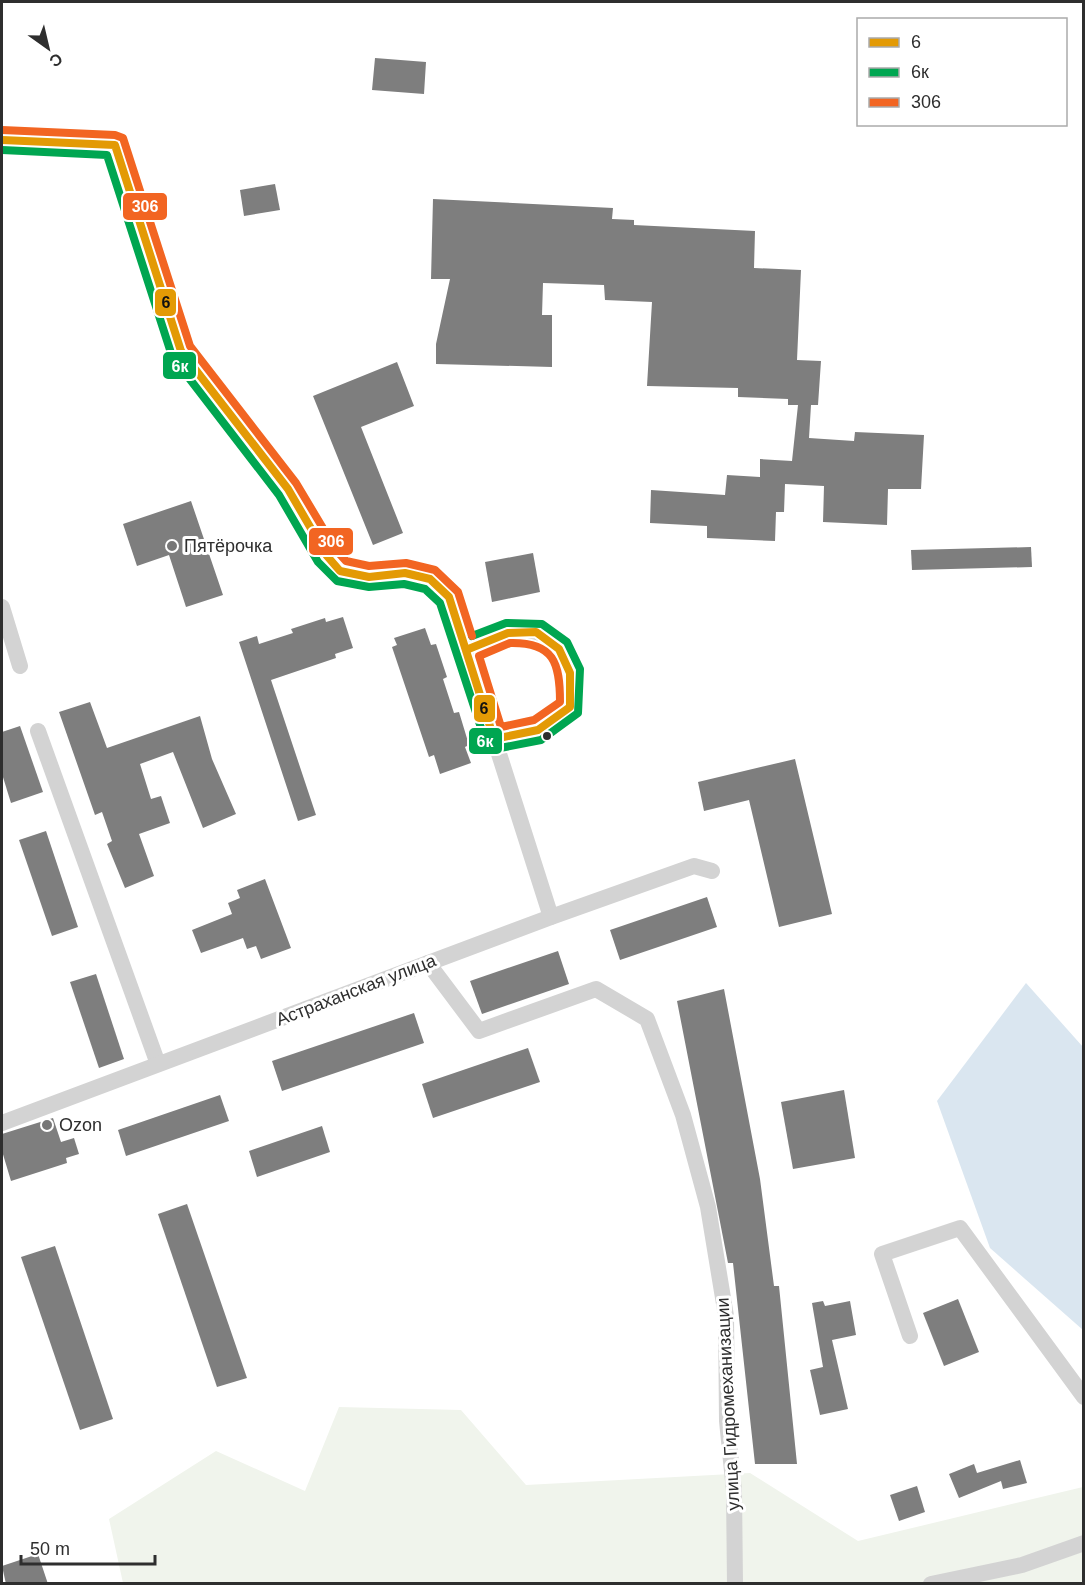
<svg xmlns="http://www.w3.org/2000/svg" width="1085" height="1585" font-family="Helvetica,sans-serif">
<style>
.green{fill:#f0f4ec}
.water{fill:#dae6f0}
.building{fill:#7e7e7e}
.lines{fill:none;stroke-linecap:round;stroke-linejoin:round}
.minor{stroke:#d3d3d3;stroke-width:16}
.bus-1-casing{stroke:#fff;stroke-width:12}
.bus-2-casing{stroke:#fff;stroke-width:12}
.bus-3-casing{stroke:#fff;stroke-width:12}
.bus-1{stroke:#e39a05;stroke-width:8}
.bus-2{stroke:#00a651;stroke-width:8}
.bus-3{stroke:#f26522;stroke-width:8}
.poi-dot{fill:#777;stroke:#fff;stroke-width:2}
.bus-dot{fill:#2e2e2e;stroke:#fff;stroke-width:2}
.labels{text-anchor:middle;stroke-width:6;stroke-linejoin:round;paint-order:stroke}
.poi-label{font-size:18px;fill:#2e2e2e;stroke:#fff;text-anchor:start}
.street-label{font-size:18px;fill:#2e2e2e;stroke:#fff}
.line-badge{stroke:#fff;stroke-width:2}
.badge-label{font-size:16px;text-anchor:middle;font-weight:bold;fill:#fff}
.pale-badge-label{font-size:16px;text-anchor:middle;font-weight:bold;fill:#111}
</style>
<rect width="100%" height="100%" fill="#fff"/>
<polygon class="green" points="339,1407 461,1410 526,1485 750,1473 858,1541 1083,1487 1083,1583 123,1583 109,1519 216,1451 305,1491"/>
<polygon class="water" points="1026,983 1083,1047 1083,1330 990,1248 937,1101"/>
<g class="building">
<polygon points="375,58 426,62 424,94 372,90"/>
<polygon points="275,184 280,210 244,216 240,190"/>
<polygon points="433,199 613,208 612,219 634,220 634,225 755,231 754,268 801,270 797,360 821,361 818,405 811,405 809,438 854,441 855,432 924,435 921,489 888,489 887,525 823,522 824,486 785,484 784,512 776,512 775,541 707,538 707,526 650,523 651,490 725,495 727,475 760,477 760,459 792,461 798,405 788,405 788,399 738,397 738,388 647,386 652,302 605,300 604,285 543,283 542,315 552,315 552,367 436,364 436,344 450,279 431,279"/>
<polygon points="397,362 414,406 361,427 403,533 373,545 313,396"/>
<polygon points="191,501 223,595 186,607 169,555 137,566 123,524"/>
<polygon points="1031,547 1032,567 912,570 911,550"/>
<polygon points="533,553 540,592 492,602 485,562"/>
<polygon points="343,617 353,648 335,654 336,658 271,680 316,815 298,821 239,642 257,636 259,644 293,633 291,629 325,618 326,622"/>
<polygon points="425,628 431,645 436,644 447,677 443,679 454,713 459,712 469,745 465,747 471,763 440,774 434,755 429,757 392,647 397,645 394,638"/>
<polygon points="90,702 107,748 200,716 212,759 236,814 203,828 173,752 140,764 151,799 161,796 170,823 139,834 154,876 125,888 107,844 112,841 102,812 95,815 59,712"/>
<polygon points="20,726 43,792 11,803 2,774 2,732"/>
<polygon points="795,759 832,914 779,927 749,800 704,811 698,782"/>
<polygon points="46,831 78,927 52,936 19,840"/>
<polygon points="265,879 291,948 261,959 256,946 247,949 243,938 201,953 192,930 232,914 228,903 240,898 237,890"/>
<polygon points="707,897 717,927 620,960 610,930"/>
<polygon points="558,951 569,984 482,1014 470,981"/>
<polygon points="96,974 124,1059 99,1068 70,982"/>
<polygon points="724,989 760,1179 774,1286 779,1286 797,1464 755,1464 733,1263 728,1263 677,1001"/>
<polygon points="414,1013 424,1043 282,1091 272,1061"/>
<polygon points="528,1048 540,1082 433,1118 422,1084"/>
<polygon points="844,1090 855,1158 793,1169 781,1102"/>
<polygon points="220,1095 229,1121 126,1156 118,1130"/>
<polygon points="53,1118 61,1142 74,1138 79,1154 66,1158 67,1163 11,1181 2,1151 2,1134"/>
<polygon points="322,1126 330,1152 257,1177 249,1151"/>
<polygon points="187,1204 247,1378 217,1387 158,1214"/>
<polygon points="55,1246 113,1419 80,1430 21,1257"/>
<polygon points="958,1299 979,1352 944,1366 923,1313"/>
<polygon points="823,1301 825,1306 850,1301 856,1335 832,1340 848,1409 820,1415 810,1370 823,1367 812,1303"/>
<polygon points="1020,1460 1027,1483 1003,1489 1001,1481 959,1498 949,1474 974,1464 977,1473"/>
<polygon points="917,1486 925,1512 899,1521 890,1495"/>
<polygon points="38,1554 48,1584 6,1584 2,1566"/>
</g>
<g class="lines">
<g class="minor">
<polyline points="2,140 115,145 181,351 288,489 327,556 340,571 369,577 405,573 430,579 449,597 551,917"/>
<polyline points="2,607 20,666"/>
<polyline points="466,650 508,633 536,632 559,649 570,673 570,707 538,730 494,739"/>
<polyline points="38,731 158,1064"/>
<polyline points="428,963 479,1031 596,989 647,1019 683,1115 708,1207 726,1316 727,1421 734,1491 735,1584"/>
<polyline points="2,1123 551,917 694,866 712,871"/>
<polyline points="910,1336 882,1254 960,1228 1084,1397"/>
<polyline points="931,1584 1022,1565 1084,1543"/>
</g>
<g class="bus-1-casing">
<polyline id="bus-1" points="2,140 115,145 181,351 288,489 327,556 340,571 369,577 405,573 430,579 449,597 494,739 538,730 570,707 570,673 559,649 536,632 508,633 466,650"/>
</g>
<g class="bus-2-casing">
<polyline id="bus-2" points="2,150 107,155 172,356 279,495 318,562 337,581 369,587 404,584 425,589 440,603 487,746 495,749 541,740 578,713 580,669 567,642 542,624 506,623 472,636"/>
</g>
<g class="bus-3-casing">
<g id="bus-3">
<polyline points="2,130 115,135 123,138 190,346 296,483 336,550 346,561 369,566 406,563 435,570 458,592 472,636"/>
<path d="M 510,643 C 554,642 560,663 560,702 L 534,720 L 501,727 L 479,656 Z"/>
</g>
</g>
<use href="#bus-1" class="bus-1"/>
<use href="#bus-2" class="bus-2"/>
<use href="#bus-3" class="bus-3"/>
</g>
<g class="poi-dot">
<circle cx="172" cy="546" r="6"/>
<circle cx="47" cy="1125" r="6"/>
</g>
<circle class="bus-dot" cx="547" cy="736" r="5"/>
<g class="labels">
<g class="poi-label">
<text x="184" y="552">Пятёрочка</text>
<text x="59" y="1131">Ozon</text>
</g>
<g class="street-label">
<text transform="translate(356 990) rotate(-21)" y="6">Астраханская улица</text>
<text transform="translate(728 1404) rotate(-93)" y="6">улица Гидромеханизации</text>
</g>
</g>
<g class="line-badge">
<rect x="122" y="192" width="46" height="29" rx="6" fill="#f26522"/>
<rect x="154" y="288" width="23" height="29" rx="6" fill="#e39a05"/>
<rect x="162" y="351" width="35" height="29" rx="6" fill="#00a651"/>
<rect x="308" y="527" width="46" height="29" rx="6" fill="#f26522"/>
<rect x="473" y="694" width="23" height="29" rx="6" fill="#e39a05"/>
<rect x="468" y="727" width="35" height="28" rx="6" fill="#00a651"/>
</g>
<g class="badge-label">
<text x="145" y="212">306</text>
<text x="180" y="372">6к</text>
<text x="331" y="547">306</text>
<text x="485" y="747">6к</text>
</g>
<g class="pale-badge-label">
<text x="166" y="308">6</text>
<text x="484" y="714">6</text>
</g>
<rect width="1085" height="1585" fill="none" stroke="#2e2e2e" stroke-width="6"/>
<rect x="857" y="18" width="210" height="108" fill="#ffffff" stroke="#ababab" stroke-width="1.5"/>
<rect x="869" y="38" width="30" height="9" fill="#e39a05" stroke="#ababab" stroke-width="1.5"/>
<text x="911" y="48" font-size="18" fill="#2e2e2e">6</text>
<rect x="869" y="68" width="30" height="9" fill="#00a651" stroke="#ababab" stroke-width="1.5"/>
<text x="911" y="78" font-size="18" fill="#2e2e2e">6к</text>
<rect x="869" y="98" width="30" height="9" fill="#f26522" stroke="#ababab" stroke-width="1.5"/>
<text x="911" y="108" font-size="18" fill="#2e2e2e">306</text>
<g transform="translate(48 48) rotate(146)" stroke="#ffffff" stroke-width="4.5" paint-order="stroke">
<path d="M0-4.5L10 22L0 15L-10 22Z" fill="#2e2e2e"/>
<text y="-9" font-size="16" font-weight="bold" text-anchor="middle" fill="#2e2e2e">С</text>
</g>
<path d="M21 1555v9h134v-9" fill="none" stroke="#2e2e2e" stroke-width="3"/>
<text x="30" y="1555" font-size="18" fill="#2e2e2e" stroke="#ffffff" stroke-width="4.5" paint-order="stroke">50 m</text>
</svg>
